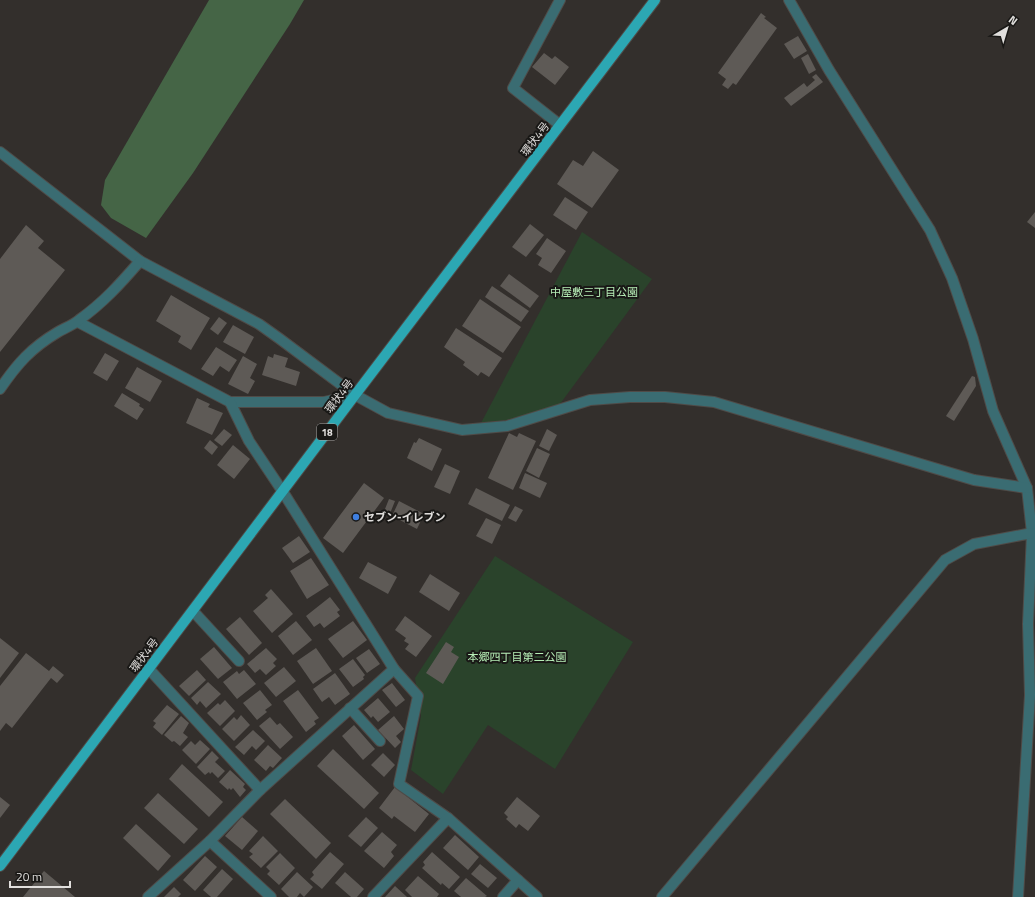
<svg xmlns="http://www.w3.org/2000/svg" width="1035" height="897" font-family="'Titillium Web','Noto Sans JP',sans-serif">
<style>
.green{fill:#2a432b}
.forest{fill:#456546}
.building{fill:#5e5a56}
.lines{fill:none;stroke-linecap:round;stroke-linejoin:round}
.lane-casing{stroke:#4f4b48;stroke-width:12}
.street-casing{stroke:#4f4b48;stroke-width:12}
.primary-casing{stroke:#4f4b48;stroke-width:12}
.lane{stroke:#3a6c72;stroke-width:10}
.street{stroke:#3a6c72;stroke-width:10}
.primary{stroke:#2ca7b3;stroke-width:10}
.shop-dot{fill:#3f7fe0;stroke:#191816;stroke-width:1.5}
.labels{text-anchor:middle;stroke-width:4;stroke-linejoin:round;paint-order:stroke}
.shield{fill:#191816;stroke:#a5a3a1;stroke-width:1}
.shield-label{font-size:10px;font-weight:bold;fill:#e1dfdd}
.street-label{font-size:11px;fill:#e1dfdd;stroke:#191816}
.park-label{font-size:11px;fill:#b6edb6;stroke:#191816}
.poi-label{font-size:11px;font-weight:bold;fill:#e1dfdd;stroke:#191816;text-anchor:start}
</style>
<rect width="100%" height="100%" fill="#332f2c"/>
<g class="green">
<polygon points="582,232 652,279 560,404 514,419 481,423"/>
<polygon points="495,556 633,642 555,769 488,725 443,794 411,770 421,716 415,678"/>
</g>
<polygon class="forest" points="209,0 304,0 290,24 193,173 146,238 111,218 101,205 105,180"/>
<g class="building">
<polygon points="761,13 766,17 764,18 777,28 736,85 733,83 728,89 722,85 726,79 718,73"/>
<polygon points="798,36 807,51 794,59 784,44"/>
<polygon points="544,53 552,59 555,56 569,67 555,85 532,67"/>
<polygon points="808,54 816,70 809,74 801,58"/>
<polygon points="816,74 823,82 791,106 784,98 804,83 807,87 815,80 812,77"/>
<polygon points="593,151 619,170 592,208 557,184 573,160 583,166"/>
<polygon points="565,197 588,212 576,230 553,215"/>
<polygon points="1035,212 1035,228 1027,222"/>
<polygon points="530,224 544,235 526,257 512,247"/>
<polygon points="26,225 44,241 38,248 65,270 0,352 0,259"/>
<polygon points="547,238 566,251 551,273 538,265 542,258 536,254"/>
<polygon points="509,274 539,296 530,308 500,286"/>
<polygon points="492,286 529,311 521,322 485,297"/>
<polygon points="171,295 210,318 191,350 178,342 181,336 156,321"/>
<polygon points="480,299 521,327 503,353 462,326"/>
<polygon points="219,317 227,323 218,335 210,329"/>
<polygon points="233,325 254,337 245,354 223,342"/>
<polygon points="456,328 502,358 489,377 481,372 478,376 463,365 465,362 444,347"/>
<polygon points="216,347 237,360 229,372 220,366 213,376 201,369"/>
<polygon points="105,353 119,361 107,381 93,373"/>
<polygon points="274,354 288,358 285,367 300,372 296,386 262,375 268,356 273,358"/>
<polygon points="243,356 257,364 250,378 255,381 248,394 228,384"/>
<polygon points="137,367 162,381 150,402 125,388"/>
<polygon points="972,376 975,377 976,386 954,421 946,416"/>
<polygon points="122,393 140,404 139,406 144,409 137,420 114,406"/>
<polygon points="197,398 210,404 208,407 223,413 212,435 186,423"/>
<polygon points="224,429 232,435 222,446 214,440"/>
<polygon points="547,429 557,435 549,451 539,446"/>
<polygon points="509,433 517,437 519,433 536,441 513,490 488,478"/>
<polygon points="419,438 442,449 432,471 407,458 414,442 416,443"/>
<polygon points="210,440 218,447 212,455 204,448"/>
<polygon points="233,445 250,459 234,479 217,465"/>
<polygon points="537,448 550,454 539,478 526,471"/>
<polygon points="445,464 460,471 450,494 434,487"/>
<polygon points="525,473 547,483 540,498 519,488"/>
<polygon points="364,483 384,498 343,553 323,538"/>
<polygon points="476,488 510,505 502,521 468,504"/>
<polygon points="389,499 395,501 389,516 383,514"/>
<polygon points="399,501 424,514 417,529 392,516"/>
<polygon points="515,506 523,510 516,522 508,518"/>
<polygon points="486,518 501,525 492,544 476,536"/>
<polygon points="299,536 310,552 293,563 282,548"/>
<polygon points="311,558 329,585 307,599 290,571"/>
<polygon points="368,562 397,577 388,594 359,578"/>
<polygon points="430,574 460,593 449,611 419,592"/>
<polygon points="271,589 293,614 272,633 253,611 268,598 265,595"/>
<polygon points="330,597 340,610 337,612 340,616 324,628 320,623 314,627 306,616"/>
<polygon points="405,616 432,636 416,657 405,649 409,644 404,641 406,638 395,630"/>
<polygon points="240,617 262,643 249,655 226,629"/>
<polygon points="296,621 312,640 293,655 278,636"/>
<polygon points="353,621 367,640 343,658 328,639"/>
<polygon points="0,638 19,653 0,678"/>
<polygon points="446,642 454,647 451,652 459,657 443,684 426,673"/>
<polygon points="214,647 232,668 218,679 200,659"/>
<polygon points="266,648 277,659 273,663 276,666 266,675 260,669 255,673 247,664"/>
<polygon points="316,648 332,671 313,684 297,661"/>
<polygon points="369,649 380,664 367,673 356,658"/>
<polygon points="26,653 49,671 53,666 64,675 57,683 51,678 12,728 6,723 0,731 0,686"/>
<polygon points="353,659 365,675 363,677 364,679 353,687 339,669"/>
<polygon points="284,667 296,681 276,697 264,683"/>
<polygon points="197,670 206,680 189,696 179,686"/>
<polygon points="244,670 256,684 237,699 223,682 237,671 239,674"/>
<polygon points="335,673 350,694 335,705 329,697 322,702 313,689"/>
<polygon points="208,682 221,694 206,708 200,701 197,705 191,698"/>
<polygon points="392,683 405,700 396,707 382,690"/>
<polygon points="260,690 272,705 265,710 267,712 257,720 243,703"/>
<polygon points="298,690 319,718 314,721 316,724 306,732 283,701"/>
<polygon points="378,698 390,712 378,722 373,716 371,718 364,710"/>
<polygon points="225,700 235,711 220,726 207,713 218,703 220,705"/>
<polygon points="167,705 179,714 162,735 153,727 156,723 153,721"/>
<polygon points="241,715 250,725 234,741 222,729 234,717 237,720"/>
<polygon points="181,716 189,723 183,733 188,737 180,746 174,741 172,742 164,735"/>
<polygon points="394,716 404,729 396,736 401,742 395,748 378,730"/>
<polygon points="270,717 277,725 280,723 293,737 280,749 259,726"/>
<polygon points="354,725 375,749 363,760 342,736"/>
<polygon points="253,730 265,741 256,750 252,746 244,755 235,747"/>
<polygon points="200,740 210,749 196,764 182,750 191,741 195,745"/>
<polygon points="268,745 282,758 273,768 270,766 266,771 254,760"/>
<polygon points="333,749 379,793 364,809 317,766"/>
<polygon points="212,751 219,758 215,762 225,771 218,778 212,772 210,774 209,772 205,775 197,767"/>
<polygon points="383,753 395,765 384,777 371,765"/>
<polygon points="182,764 223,802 209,817 169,779"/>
<polygon points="230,770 245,784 243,787 246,790 240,797 233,788 231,790 229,788 228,790 219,782"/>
<polygon points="395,787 429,814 415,832 394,816 392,819 379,808"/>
<polygon points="158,793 198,829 184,844 144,808"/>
<polygon points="0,797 10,805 0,818"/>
<polygon points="517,797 540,816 528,831 519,824 516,828 506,819 508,817 504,813"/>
<polygon points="285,799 331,843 316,859 270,814"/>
<polygon points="242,817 258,831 242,850 225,836"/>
<polygon points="366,817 378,828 361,847 348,836"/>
<polygon points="136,824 171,856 158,871 123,838"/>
<polygon points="382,832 397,845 391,852 394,856 384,868 364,851"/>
<polygon points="455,835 479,857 468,870 443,848"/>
<polygon points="263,836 278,851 261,868 249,857 253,854 249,851"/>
<polygon points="330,852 344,864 322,889 310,879 314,875 312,872"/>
<polygon points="432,852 460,877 449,889 442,883 441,885 422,868 425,865 423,862"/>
<polygon points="280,853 295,868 279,885 267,874 270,871 266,867"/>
<polygon points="205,856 217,867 195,891 183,880"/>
<polygon points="480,864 497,878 488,888 471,874"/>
<polygon points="222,869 233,879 217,897 211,897 203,890"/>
<polygon points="44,871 75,897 23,897"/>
<polygon points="297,872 313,887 304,897 300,893 297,897 289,897 281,889"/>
<polygon points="345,872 364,889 357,897 351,897 335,883"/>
<polygon points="418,876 439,894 437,897 412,897 405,890"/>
<polygon points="466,878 487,896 485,897 461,897 454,891"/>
<polygon points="395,886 407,897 385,897"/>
<polygon points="174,887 181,894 178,897 164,897"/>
</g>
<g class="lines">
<g class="lane-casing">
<g id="lane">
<polyline points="193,611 239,661"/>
<polyline points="149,669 260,790"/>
<polyline points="394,669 418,696 399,784 448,818"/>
<polyline points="350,708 380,741"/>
<polyline points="210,841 271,897"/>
<polyline points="518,880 537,897"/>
<polyline points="373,897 448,818 518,880 503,897"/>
</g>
</g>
<g class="street-casing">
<g id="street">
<polyline points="560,0 513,88 560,125"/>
<polyline points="789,0 829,70 930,230 952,278 973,339 993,411 1027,488 1032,533 1028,624 1030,695 1018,897"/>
<polyline points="0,152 140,261 259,324 280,339 355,395 388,413 462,430 507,426 590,400 630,397 665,397 714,402 974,480 1027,488"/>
<polyline points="78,322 230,402 324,402 355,395"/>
<path d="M 0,389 C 17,364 31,348 58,332 C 65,328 73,325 79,320 C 103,303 121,283 140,261"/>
<polyline points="148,897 210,841 260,790 394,669 283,492 249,441 230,402"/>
<polyline points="662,897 945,560 974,544 1032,533"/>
</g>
</g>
<g class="primary-casing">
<polyline id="primary" points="0,866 355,395 655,0"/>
</g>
<use href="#lane" class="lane"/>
<use href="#street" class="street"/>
<use href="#primary" class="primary"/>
</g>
<circle class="shop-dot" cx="356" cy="517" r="4"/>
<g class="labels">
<rect class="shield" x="317" y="424" width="20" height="16" rx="3"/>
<g class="shield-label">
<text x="327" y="436">18</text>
</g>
<g class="street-label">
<text transform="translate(535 139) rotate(-53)" y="4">環状4号</text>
<text transform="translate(339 396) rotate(-53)" y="4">環状4号</text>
<text transform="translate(144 655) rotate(-53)" y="4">環状4号</text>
</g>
<g class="park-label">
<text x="594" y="296">中屋敷三丁目公園</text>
<text x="517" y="661">本郷四丁目第二公園</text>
</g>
<g class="poi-label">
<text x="364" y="521">セブン-イレブン</text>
</g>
</g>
<g transform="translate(1007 28) rotate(38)" stroke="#191816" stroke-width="3" paint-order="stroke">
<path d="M0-3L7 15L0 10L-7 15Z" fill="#e1dfdd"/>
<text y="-6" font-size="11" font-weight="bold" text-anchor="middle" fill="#e1dfdd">N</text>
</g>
<path d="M10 881v6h60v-6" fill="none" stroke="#e1dfdd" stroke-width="2"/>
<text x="16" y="881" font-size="12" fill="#e1dfdd" stroke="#191816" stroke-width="3" paint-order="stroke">20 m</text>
</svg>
